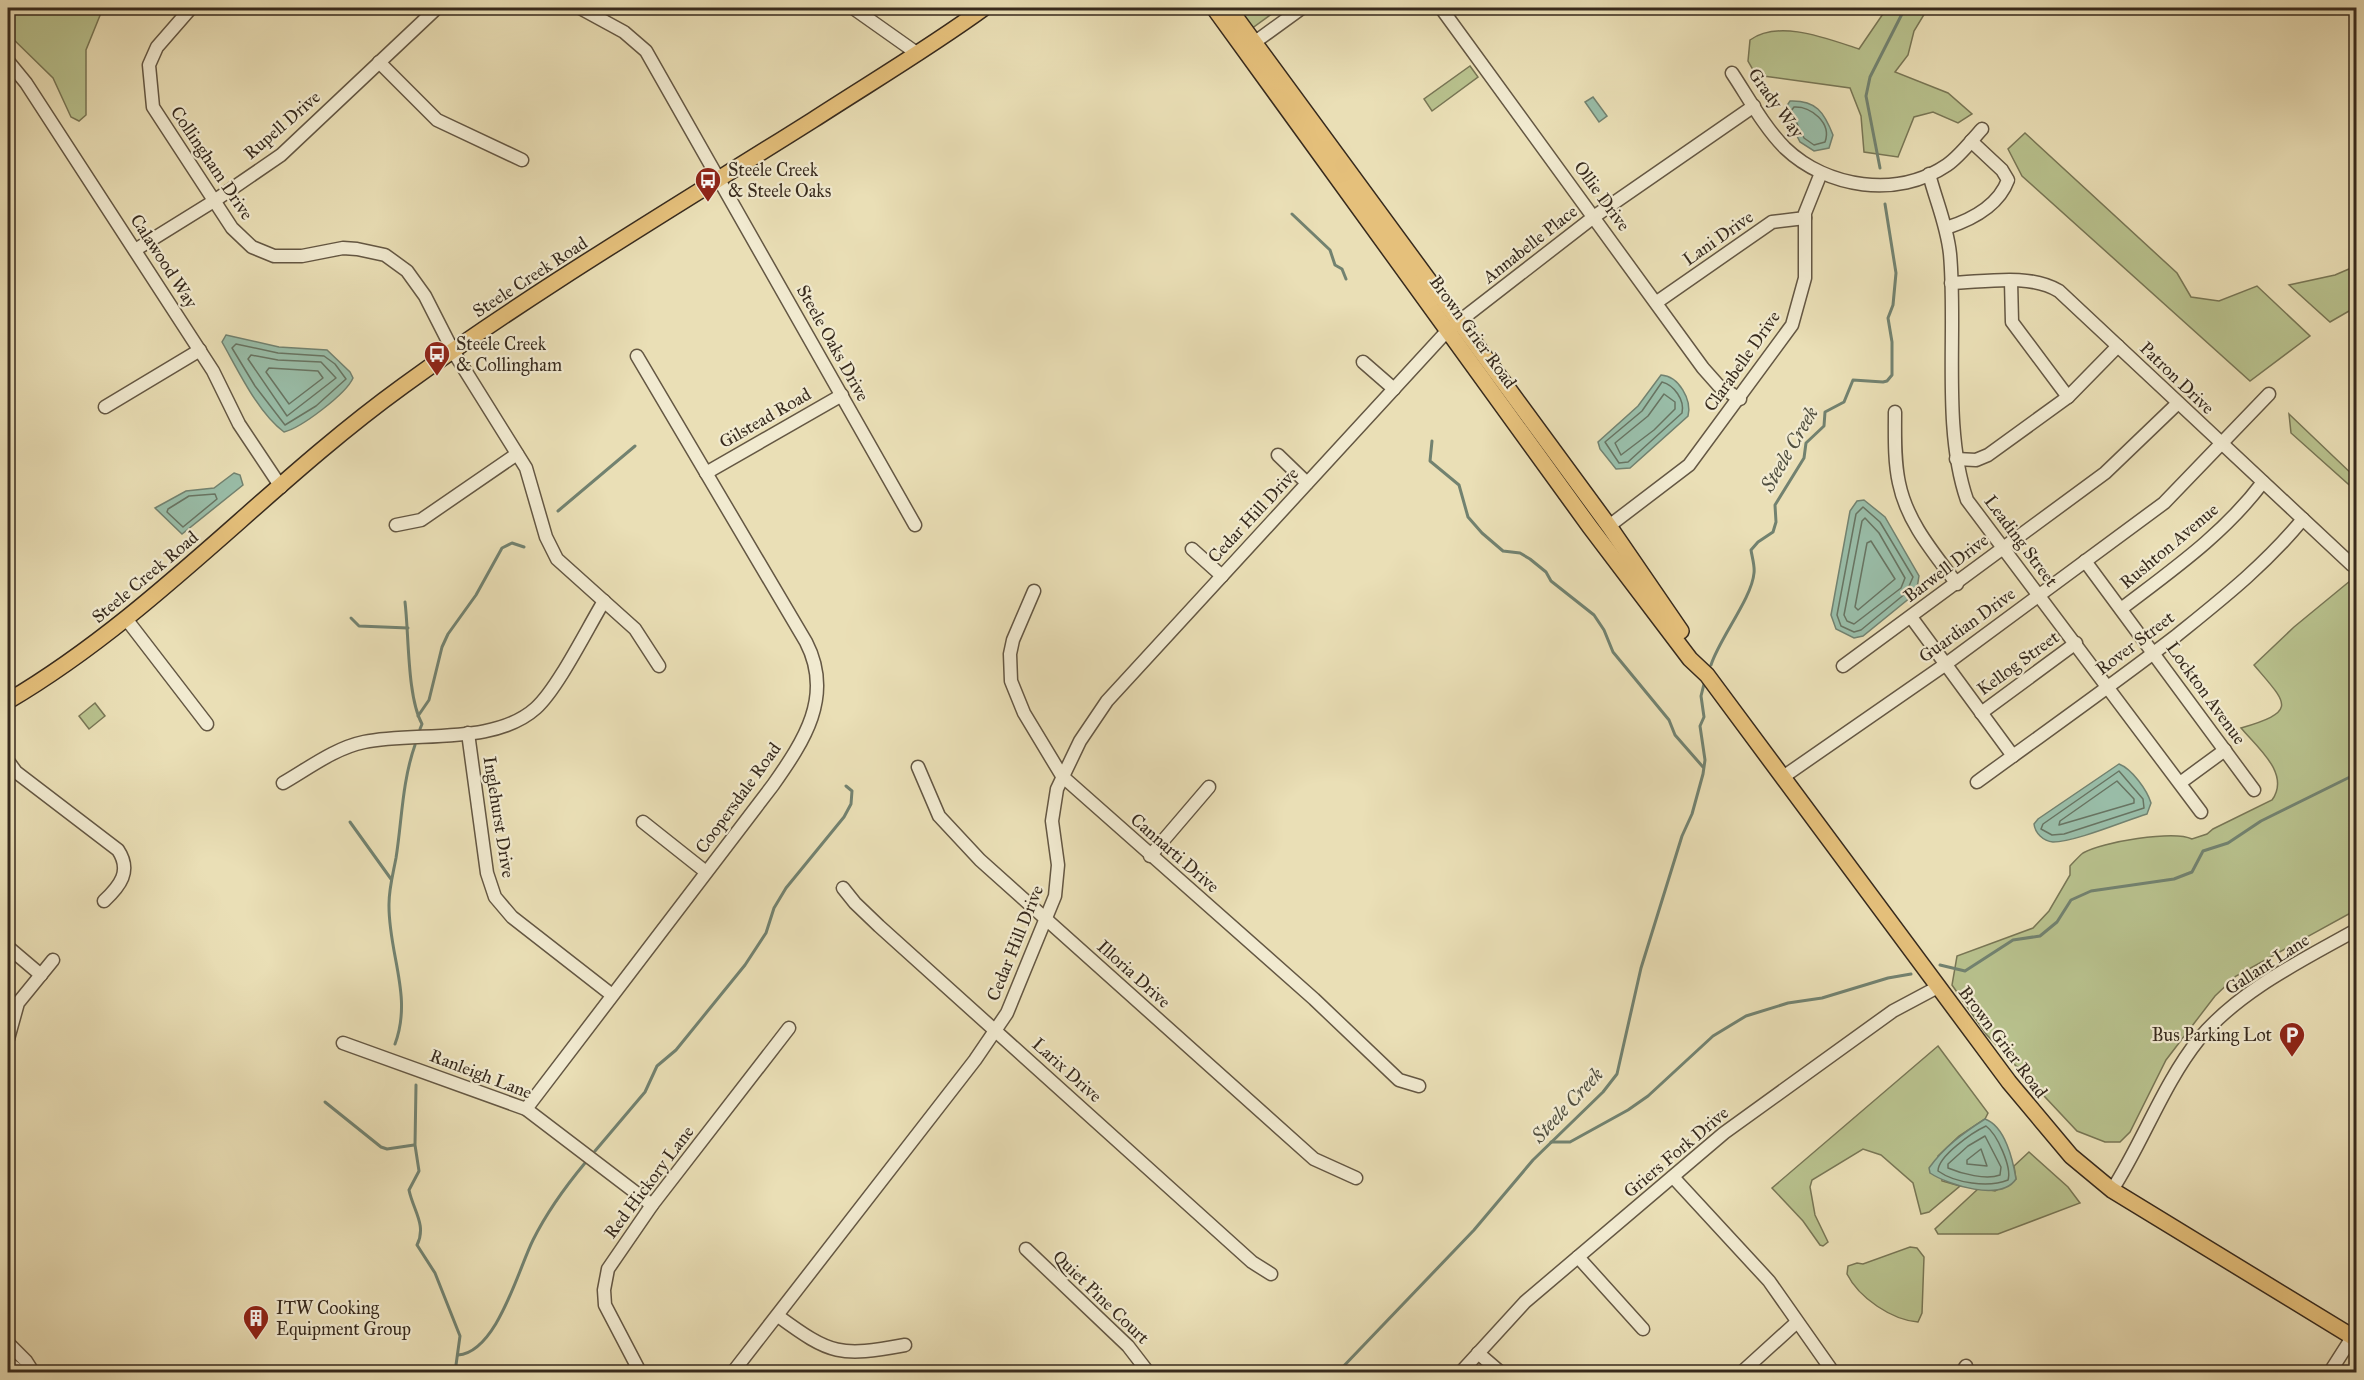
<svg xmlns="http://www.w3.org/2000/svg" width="2364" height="1380" font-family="'IM FELL Great Primer',serif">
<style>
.green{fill:#b8c18d;stroke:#787655;stroke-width:1.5}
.water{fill:#99bda8;stroke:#728270;stroke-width:1.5}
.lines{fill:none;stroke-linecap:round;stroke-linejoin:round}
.shore{stroke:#687462;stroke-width:1.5}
.stream{stroke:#728270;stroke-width:3}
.minor-casing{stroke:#645743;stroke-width:15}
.major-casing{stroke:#372a1d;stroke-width:18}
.minor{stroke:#f1ead0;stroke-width:12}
.major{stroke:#e5c07b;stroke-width:15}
.labels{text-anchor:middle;stroke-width:4.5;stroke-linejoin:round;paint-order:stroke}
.street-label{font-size:18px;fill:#372a1d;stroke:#f1ead0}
.poi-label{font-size:18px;fill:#372a1d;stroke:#f1ead0;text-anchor:start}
.water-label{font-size:20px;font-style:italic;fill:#504f40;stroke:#f1ead0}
</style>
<rect width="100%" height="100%" fill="#eadfb6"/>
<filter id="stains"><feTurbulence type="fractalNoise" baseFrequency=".00333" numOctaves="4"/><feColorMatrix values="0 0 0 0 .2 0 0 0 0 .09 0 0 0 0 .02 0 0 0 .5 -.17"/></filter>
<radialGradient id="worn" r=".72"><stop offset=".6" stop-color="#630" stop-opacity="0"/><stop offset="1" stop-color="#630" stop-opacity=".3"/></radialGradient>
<g class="green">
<polygon points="8,8 103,8 86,50 86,115 79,121 71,117 53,78 8,34"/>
<polygon points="1234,8 1280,8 1251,29"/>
<path d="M 1887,8 L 1928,8 L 1914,31 L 1908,55 L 1895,72 L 1948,93 L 1972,114 L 1958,123 L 1933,112 L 1914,117 L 1898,157 L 1864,152 L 1861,116 L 1850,88 L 1756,75 L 1748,61 L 1750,40 C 1779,19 1828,39 1859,49 Z"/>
<polygon points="1470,66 1478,77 1432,111 1424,99"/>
<polygon points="2025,133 2177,273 2191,297 2219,301 2257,286 2310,336 2250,381 2022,176 2008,149"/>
<polygon points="2356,266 2356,307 2330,322 2289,285 2335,275"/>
<polygon points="2289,414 2356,478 2356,491 2291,433"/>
<path d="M 2356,576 L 2356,910 L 2236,976 L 2215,996 L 2166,1060 L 2130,1132 L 2120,1142 L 2105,1142 L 2077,1131 L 1986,1034 L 1952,985 L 1957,956 L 2033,928 L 2049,911 L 2070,875 L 2070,866 C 2074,862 2078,857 2083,853 C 2101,842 2174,830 2192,839 L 2207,834 L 2213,829 L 2272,800 C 2291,774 2257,747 2241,728 C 2299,711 2287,704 2254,665 L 2294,627 Z"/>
<polygon points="95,703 105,716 89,729 79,716"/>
<polygon points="1938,1046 1988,1113 1985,1119 1959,1136 1938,1156 1942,1181 1960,1186 1929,1212 1921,1214 1913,1183 1881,1155 1863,1149 1812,1180 1810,1187 1815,1215 1828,1242 1823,1246 1820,1245 1803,1221 1772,1188"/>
<polygon points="2029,1152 2068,1187 2080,1203 1998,1234 1938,1234 1935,1229 1979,1188 1995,1191 2016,1179 2014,1166"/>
<path d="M 1910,1247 L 1917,1248 L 1924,1257 L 1922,1313 L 1918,1322 C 1892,1320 1859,1298 1847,1274 L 1848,1266 L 1857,1263 L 1863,1264 Z"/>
</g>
<g class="water">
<polygon points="1593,97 1607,116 1599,122 1585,102"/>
<path d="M 1790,101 C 1816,100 1824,112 1833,135 L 1829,148 L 1814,151 L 1800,142 L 1784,110 Z"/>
<path d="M 226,335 L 279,347 L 327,350 L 350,372 L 353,378 C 346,394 301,428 284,432 C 258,413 238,370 222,342 Z"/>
<path d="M 1661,375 C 1679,376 1692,400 1688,416 L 1630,468 L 1616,469 L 1600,449 L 1598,442 L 1638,406 Z"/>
<polygon points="234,473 240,475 243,485 182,534 155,508 186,491 214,488"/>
<polygon points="1864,500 1885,517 1919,576 1917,588 1911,597 1863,636 1854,638 1836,629 1831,615 1850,511 1857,501"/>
<path d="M 2119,764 C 2132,769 2147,790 2151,803 L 2147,814 C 2124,821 2075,842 2053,842 C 2043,841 2035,833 2034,824 L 2038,819 Z"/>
<path d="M 1985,1119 C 2005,1126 2013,1160 2016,1179 C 2001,1202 1948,1185 1930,1173 L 1929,1168 C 1944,1147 1963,1133 1985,1119 Z"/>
</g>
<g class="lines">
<g class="shore">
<path d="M 1794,107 C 1811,106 1832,123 1825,142 L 1814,145 L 1804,138 L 1791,111 Z"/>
<polygon points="236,344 278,353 324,356 335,364 346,379 316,406 285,425 255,386 232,348"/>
<polygon points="251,355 278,360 321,362 336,378 287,416 248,359"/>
<polygon points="269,368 318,371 323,378 289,404 266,372"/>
<path d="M 1662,382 C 1674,385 1685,400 1682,413 L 1628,462 L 1619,463 L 1605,442 L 1642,411 Z"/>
<polygon points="1664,394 1675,402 1675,409 1654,430 1621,455 1615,443 1648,416"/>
<polygon points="215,494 217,499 183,527 167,512 168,509 189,496"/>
<polygon points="1863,507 1880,522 1913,577 1906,593 1861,630 1854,632 1841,626 1837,615 1856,514"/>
<polygon points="1865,518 1879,533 1905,578 1901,588 1854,624 1847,621 1844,615 1862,521"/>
<polygon points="1871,541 1895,579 1858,610 1855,607 1867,543"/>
<polygon points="2119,771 2143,799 2144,808 2064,834 2052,835 2041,829 2043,824"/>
<polygon points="2117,781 2134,799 2134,803 2059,825 2060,821"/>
<path d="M 1986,1126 C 1997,1134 2012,1167 2008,1180 C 1988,1188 1955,1183 1938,1171 C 1938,1156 1973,1132 1986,1126 Z"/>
<path d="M 1985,1136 L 2001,1167 L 2000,1175 C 1986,1180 1962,1174 1948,1168 L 1948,1164 L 1968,1146 Z"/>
<polygon points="1981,1149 1987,1166 1967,1164 1967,1160"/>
</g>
<g class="stream">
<polyline points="1880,168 1866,96 1870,77 1905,8"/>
<polyline points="1292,214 1330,250 1335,265 1342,269 1346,279"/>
<polyline points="1432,441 1430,461 1459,485 1468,517 1482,533 1503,551 1520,553 1530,559 1546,572 1551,581 1594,615 1604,630 1613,652 1669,720 1675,735 1703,767"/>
<polyline points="558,511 635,446"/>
<path d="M 405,602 C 409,634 407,697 422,724 L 420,729"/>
<polyline points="351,618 359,626 408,628"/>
<path d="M 1711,665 C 1719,639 1752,598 1754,573 C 1755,566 1752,557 1751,550 L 1758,542 L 1773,532 L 1776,522 L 1775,505 L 1804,458 L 1806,443 L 1824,426 L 1825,412 L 1844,402 L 1853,380 L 1883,382 L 1887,381 L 1892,375 L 1892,342 L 1888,318 L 1893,305 L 1896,273 L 1885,204"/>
<polyline points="418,716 429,700 442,647 448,634 476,595 502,548 512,543 524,547"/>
<polyline points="350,822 391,879"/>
<polyline points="1940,965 1965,971 2013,940 2040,936 2057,922 2071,900 2091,891 2174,879 2192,872 2203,851 2228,843 2261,821 2356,774"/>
<path d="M 395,1044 C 413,996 388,953 389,904 C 389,888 393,874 396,858 C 402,820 402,782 415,745"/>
<path d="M 416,1085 L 415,1145 L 419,1171 L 409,1190 C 413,1210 427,1225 417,1245 L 435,1273 L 460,1336 L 456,1365 L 458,1372"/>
<polyline points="325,1102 381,1147 387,1149 414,1145"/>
<polyline points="1551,1142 1570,1142 1628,1110 1648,1096 1713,1036 1746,1016 1788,1003 1822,998 1888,978 1911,974"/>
<polyline points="595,1151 645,1092 657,1066 676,1050 745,965 766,933 774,908 786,888 844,817 851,804 852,791 846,786"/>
<path d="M 458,1355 C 497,1352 518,1270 533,1240 C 547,1212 565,1187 585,1163"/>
<polyline points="1338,1372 1474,1230 1533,1160 1603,1092 1617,1074 1641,968 1682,836 1692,814 1703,774 1705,760 1700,726 1704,717 1701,696 1704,684"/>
</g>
<g class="minor-casing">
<g id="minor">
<polyline points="191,8 157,47 149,65 153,107 232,228 252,247 274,256 302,256 343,248 357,249 385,255 407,271 425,296 453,351 526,468 546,537 557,559 635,629 659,666"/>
<polyline points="580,8 624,32 646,51 915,525"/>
<polyline points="853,8 918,54"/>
<polyline points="1441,8 1703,368 1719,386 1740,399"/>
<polyline points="1255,42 1302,8"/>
<polyline points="8,61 26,83 213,371 239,424 281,487"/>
<polyline points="379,62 437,120 522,160"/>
<path d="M 1732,73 C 1748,97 1764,127 1785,148 C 1827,188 1897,199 1947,165 C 1960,156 1971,141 1982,129"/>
<path d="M 1929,174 C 1936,201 1947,225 1950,254 C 1957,331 1942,428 1967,500 L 2201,812"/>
<path d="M 1946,228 C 1971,220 1998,207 2008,180 L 2002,170 L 1971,141"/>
<polyline points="135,250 214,201 281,155 437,8"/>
<polyline points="2011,281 2012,322 2068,397"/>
<path d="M 1951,283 C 1985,282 2029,273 2059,291 L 2352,565"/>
<polyline points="1657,302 1772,222 1805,218"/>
<polyline points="1363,362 1394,389"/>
<polyline points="105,407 200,350"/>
<path d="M 1895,412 C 1895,435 1894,460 1899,483 C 1907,522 1933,552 1957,584"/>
<polyline points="1278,455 1307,483"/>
<polyline points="1956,459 1976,460 1988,455 2068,397 2118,346"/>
<polyline points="706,473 842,395"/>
<polyline points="396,525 421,520 517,454"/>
<polyline points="1609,526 1689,465 1792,325 1805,278 1805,213 1821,173"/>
<polyline points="1192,549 1222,576"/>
<polyline points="2085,561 2254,790"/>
<polyline points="1034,591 1013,640 1010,654 1011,681 1024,713 1062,776 1314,999 1399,1080 1419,1086"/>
<path d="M 2121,609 C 2172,570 2224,534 2263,482"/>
<polyline points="1911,617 2013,756"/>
<polyline points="127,620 207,724"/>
<polyline points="1843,666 2105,473 2178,403"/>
<polyline points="1981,713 2076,643"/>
<polyline points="468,733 487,873 495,897 512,917 612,995"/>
<path d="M 8,761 L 16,772 L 118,850 C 132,871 120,886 104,901"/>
<polyline points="918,767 939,816 980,860 1314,1159 1356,1178"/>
<polyline points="1783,777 1946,664 2164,503 2269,394"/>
<path d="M 1977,782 C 2044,733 2111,686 2176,636 C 2223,598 2264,566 2303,519"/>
<path d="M 283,783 C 309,768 335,748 364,742 C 416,731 494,746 536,708 C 558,688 587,629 604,601"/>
<polyline points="2180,783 2225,750"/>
<polyline points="643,822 706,872"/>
<polyline points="1150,856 1209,787"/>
<polyline points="843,888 855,903 879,926 1252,1262 1271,1274"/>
<polyline points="8,947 41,975"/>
<polyline points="8,1039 18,1003 53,960"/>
<polyline points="343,1043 526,1109 652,1205"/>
<path d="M 526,1109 L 773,785 C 804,741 834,696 806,642 L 637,356"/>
<polyline points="1673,1177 1769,1281 1833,1372"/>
<path d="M 2112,1190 C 2143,1142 2163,1084 2199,1039 C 2240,990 2301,961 2356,930"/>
<polyline points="1026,1249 1128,1346 1148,1372"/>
<polyline points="1578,1257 1643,1329"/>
<path d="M 778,1316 C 831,1355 840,1357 905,1345"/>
<polyline points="8,1343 26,1361 33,1372"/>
<polyline points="1478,1353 1500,1372"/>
<polyline points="8,1363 21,1372"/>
<polyline points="640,1372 605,1305 604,1290 608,1269 652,1205 789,1028"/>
<polyline points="733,1372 975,1060 1007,1013 1055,896 1058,865 1052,821 1057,789 1080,741 1107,701 1448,330 1595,216 1754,106"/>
<polyline points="1461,1372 1525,1302 1724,1133 1893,1011 1938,987"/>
<polyline points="1742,1372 1797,1322"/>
<polyline points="1962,1372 1966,1366"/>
<polyline points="2330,1372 2353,1336"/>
</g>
</g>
<g class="major-casing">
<g id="major">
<polyline points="1214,8 1590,527 1690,659 1707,675 2009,1082 2071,1156 2112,1190 2356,1339"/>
<polyline points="1229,8 1609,526 1681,631"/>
<path d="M 8,701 C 154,615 266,485 403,386 C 535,290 675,207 813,120 C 870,83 929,48 984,8"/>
</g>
</g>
<use href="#minor" class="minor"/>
<use href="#major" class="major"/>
</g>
<defs>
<g id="bus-pin" transform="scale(1.35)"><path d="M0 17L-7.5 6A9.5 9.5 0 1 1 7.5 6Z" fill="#8f2418" stroke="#f1ead0"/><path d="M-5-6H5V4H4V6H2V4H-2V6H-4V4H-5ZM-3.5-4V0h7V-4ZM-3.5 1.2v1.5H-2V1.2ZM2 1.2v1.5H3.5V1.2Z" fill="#fff"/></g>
<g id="parking-pin" transform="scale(1.35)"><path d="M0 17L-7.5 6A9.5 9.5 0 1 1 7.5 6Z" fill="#8f2418" stroke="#f1ead0"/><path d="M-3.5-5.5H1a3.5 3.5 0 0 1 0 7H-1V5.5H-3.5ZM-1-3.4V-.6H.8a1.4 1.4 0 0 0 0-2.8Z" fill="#fff"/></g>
<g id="building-pin" transform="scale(1.35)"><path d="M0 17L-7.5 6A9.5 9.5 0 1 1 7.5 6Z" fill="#8f2418" stroke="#f1ead0"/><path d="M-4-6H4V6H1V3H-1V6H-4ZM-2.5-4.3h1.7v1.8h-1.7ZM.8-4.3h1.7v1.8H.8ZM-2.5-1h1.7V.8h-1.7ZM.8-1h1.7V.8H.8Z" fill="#fff"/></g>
</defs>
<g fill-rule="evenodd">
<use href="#bus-pin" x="708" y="180"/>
<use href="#bus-pin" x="437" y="354"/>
<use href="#parking-pin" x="2292" y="1035"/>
<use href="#building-pin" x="256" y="1318"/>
</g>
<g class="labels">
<g class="street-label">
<text transform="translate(1776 103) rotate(54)" y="6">Grady Way</text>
<text transform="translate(282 125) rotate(-41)" y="6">Rupell Drive</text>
<text transform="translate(212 163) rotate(56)" y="6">Collingham Drive</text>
<text transform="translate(1602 196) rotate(54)" y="6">Ollie Drive</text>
<text transform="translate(1718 238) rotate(-35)" y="6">Lani Drive</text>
<text transform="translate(1530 244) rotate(-38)" y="6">Annabelle Place</text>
<text transform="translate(164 261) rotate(57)" y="6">Calawood Way</text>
<text transform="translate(530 277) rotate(-33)" y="6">Steele Creek Road</text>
<text transform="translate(1473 332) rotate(54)" y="6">Brown Grier Road</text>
<text transform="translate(833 343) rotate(61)" y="6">Steele Oaks Drive</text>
<text transform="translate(1742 361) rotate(-55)" y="6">Clarabelle Drive</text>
<text transform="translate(2177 378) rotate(44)" y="6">Patron Drive</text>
<text transform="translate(765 418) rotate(-30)" y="6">Gilstead Road</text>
<text transform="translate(1253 515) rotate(-47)" y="6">Cedar Hill Drive</text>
<text transform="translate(2021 541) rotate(53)" y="6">Leading Street</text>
<text transform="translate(2169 546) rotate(-40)" y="6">Rushton Avenue</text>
<text transform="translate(1946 568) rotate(-37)" y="6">Barwell Drive</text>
<text transform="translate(145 577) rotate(-40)" y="6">Steele Creek Road</text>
<text transform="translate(1967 625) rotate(-36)" y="6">Guardian Drive</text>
<text transform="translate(2135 643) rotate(-37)" y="6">Rover Street</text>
<text transform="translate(2018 663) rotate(-36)" y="6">Kellog Street</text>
<text transform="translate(2206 693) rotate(54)" y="6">Lockton Avenue</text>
<text transform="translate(738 798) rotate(-54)" y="6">Coopersdale Road</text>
<text transform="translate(499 817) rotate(81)" y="6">Inglehurst Drive</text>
<text transform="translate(1175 853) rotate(41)" y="6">Cannarti Drive</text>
<text transform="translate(1015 943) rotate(-68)" y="6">Cedar Hill Drive</text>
<text transform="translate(2267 964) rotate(-33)" y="6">Gallant Lane</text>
<text transform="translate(1134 974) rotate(42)" y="6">Illoria Drive</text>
<text transform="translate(2003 1042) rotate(53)" y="6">Brown Grier Road</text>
<text transform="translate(1067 1070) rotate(42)" y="6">Larix Drive</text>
<text transform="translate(481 1074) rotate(21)" y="6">Ranleigh Lane</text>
<text transform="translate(1676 1152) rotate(-40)" y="6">Griers Fork Drive</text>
<text transform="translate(649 1182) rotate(-53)" y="6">Red Hickory Lane</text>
<text transform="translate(1101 1297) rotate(44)" y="6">Quiet Pine Court</text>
</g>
<g class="poi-label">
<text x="728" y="176">Steele Creek<tspan x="728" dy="21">&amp; Steele Oaks</tspan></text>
<text x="456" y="350">Steele Creek<tspan x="456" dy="21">&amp; Collingham</tspan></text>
<text x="2272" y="1041" text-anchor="end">Bus Parking Lot</text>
<text x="276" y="1314">ITW Cooking<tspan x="276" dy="21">Equipment Group</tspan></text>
</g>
<g class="water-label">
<text transform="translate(1789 449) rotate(-60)" y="7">Steele Creek</text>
<text transform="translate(1567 1105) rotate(-47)" y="7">Steele Creek</text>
</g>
</g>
<rect width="2364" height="1380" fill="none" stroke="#eadfb6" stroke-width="30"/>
<rect x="9" y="9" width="2346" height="1362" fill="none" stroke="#372a1d" stroke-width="3"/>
<rect x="15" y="15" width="2334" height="1350" fill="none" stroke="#372a1d" stroke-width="1.5"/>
<rect width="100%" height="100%" filter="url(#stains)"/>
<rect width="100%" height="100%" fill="url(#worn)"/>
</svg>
